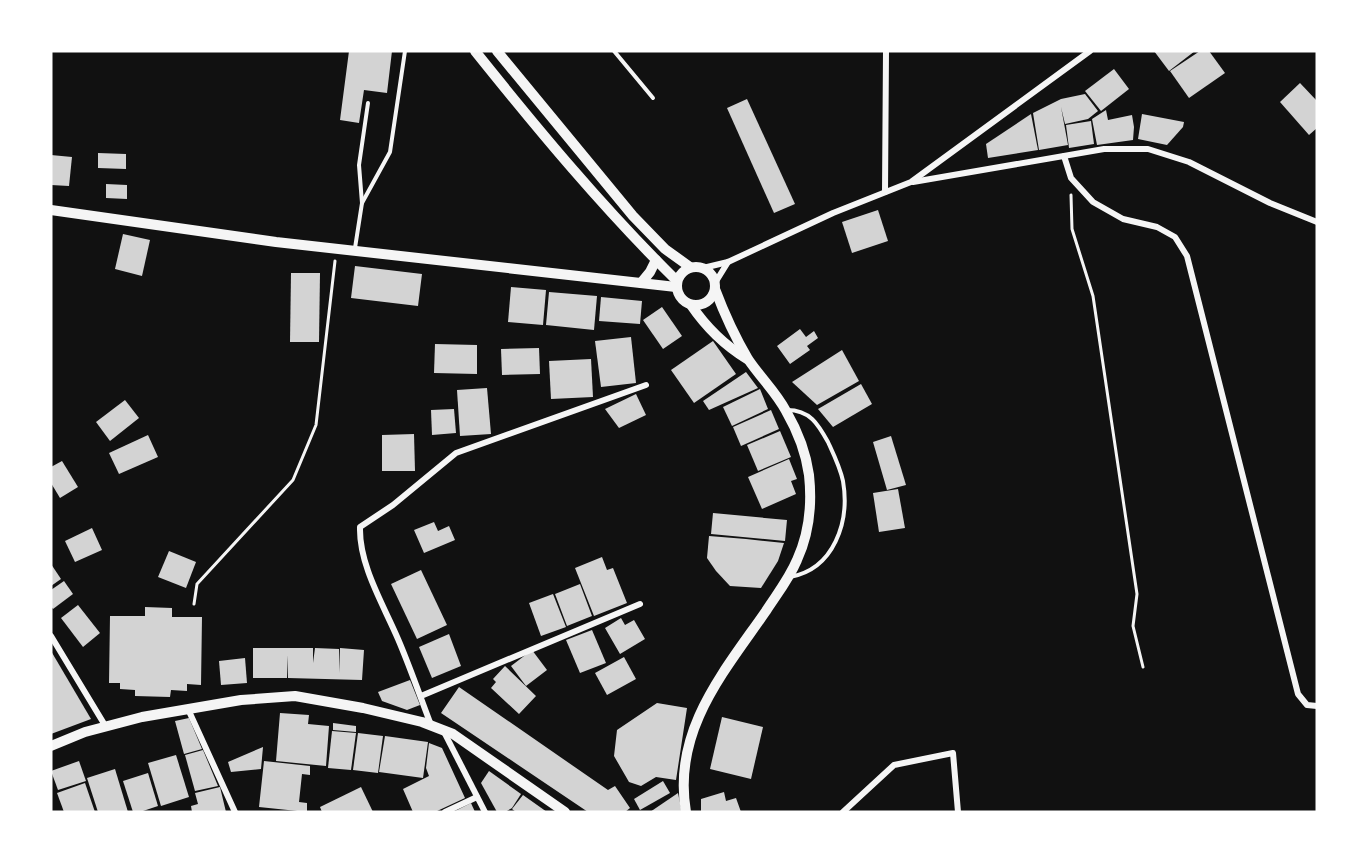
<svg xmlns="http://www.w3.org/2000/svg" width="1368" height="863" font-family="'Fira Sans Condensed',sans-serif">
<style>
.building{fill:#d3d3d3}
.lines{fill:none;stroke-linecap:round;stroke-linejoin:round}
.path{stroke:#f5f5f5;stroke-width:3}
.service{stroke:#f5f5f5;stroke-width:4}
.minor{stroke:#f5f5f5;stroke-width:6}
.tertiary{stroke:#f5f5f5;stroke-width:10}
.secondary{stroke:#f5f5f5;stroke-width:10}
</style>
<rect width="100%" height="100%" fill="#111"/>
<g class="building">
<polygon points="349,51 392,51 387,93 364,90 359,123 340,120"/>
<polygon points="1154,51 1195,51 1169,71"/>
<polygon points="1200,51 1209,51 1225,73 1189,98 1170,71"/>
<polygon points="1114,69 1129,89 1101,111 1085,91"/>
<polygon points="1300,83 1317,101 1317,128 1309,135 1280,102"/>
<polygon points="1085,94 1098,111 1088,119 1065,124 1061,107 1068,145 1039,150 1033,113 1061,99"/>
<polygon points="747,99 795,204 774,213 727,108"/>
<polygon points="1106,110 1108,120 1132,115 1134,127 1133,140 1097,145 1092,119"/>
<polygon points="1031,114 1038,150 988,158 986,144"/>
<polygon points="1142,114 1184,122 1183,127 1167,145 1138,139"/>
<polygon points="1091,121 1094,144 1069,148 1066,125"/>
<polygon points="98,153 126,154 126,169 98,168"/>
<polygon points="51,155 72,157 69,186 51,185"/>
<polygon points="106,184 127,185 127,199 106,198"/>
<polygon points="878,210 888,241 852,253 842,222"/>
<polygon points="123,234 150,240 142,276 115,269"/>
<polygon points="355,266 422,274 418,306 351,298"/>
<polygon points="291,273 320,273 319,342 290,342"/>
<polygon points="511,287 546,290 543,325 508,322"/>
<polygon points="549,292 597,296 594,330 546,325"/>
<polygon points="601,297 642,301 640,324 599,321"/>
<polygon points="662,307 682,336 663,349 643,320"/>
<polygon points="800,329 806,337 814,331 818,338 807,346 810,350 790,364 777,346"/>
<polygon points="631,337 636,383 601,387 595,341"/>
<polygon points="713,341 736,374 694,403 671,370"/>
<polygon points="435,344 477,345 477,374 434,373"/>
<polygon points="539,348 540,374 502,375 501,349"/>
<polygon points="842,350 859,381 817,405 792,382"/>
<polygon points="591,359 593,397 551,399 549,361"/>
<polygon points="746,372 758,388 709,410 703,401"/>
<polygon points="861,384 872,404 833,427 818,409"/>
<polygon points="487,388 491,434 460,436 457,390"/>
<polygon points="760,389 768,409 732,426 723,407"/>
<polygon points="636,394 646,415 619,428 605,409"/>
<polygon points="125,400 139,418 110,441 96,422"/>
<polygon points="454,409 456,433 432,435 431,410"/>
<polygon points="771,410 779,429 741,446 733,427"/>
<polygon points="780,431 791,457 758,471 747,445"/>
<polygon points="414,434 415,471 382,471 382,435"/>
<polygon points="148,435 158,457 119,474 109,453"/>
<polygon points="891,436 906,485 887,490 873,442"/>
<polygon points="789,459 797,479 791,481 796,494 762,509 748,477"/>
<polygon points="62,461 78,487 60,498 51,483 51,467"/>
<polygon points="898,489 905,528 879,532 873,493"/>
<polygon points="713,513 787,520 785,541 711,534"/>
<polygon points="434,522 438,531 449,526 455,540 424,553 414,530"/>
<polygon points="92,528 102,550 75,562 65,541"/>
<polygon points="709,536 746,539 784,543 778,561 761,588 730,586 716,571 707,558"/>
<polygon points="169,551 196,562 186,588 158,577"/>
<polygon points="602,557 607,570 613,568 627,603 594,616 575,568"/>
<polygon points="51,564 61,579 51,586"/>
<polygon points="421,570 447,625 417,639 391,584"/>
<polygon points="64,581 73,594 53,609 51,606 51,590"/>
<polygon points="580,584 592,616 567,626 555,594"/>
<polygon points="553,594 566,627 541,636 529,603"/>
<polygon points="78,605 100,633 83,647 61,618"/>
<polygon points="145,607 172,608 172,617 202,617 201,685 187,684 187,691 171,690 170,697 135,696 135,690 120,689 120,683 109,683 110,616 145,616"/>
<polygon points="621,618 625,625 634,620 645,639 620,654 605,628"/>
<polygon points="592,630 606,663 580,673 566,640"/>
<polygon points="449,634 461,666 432,678 419,647"/>
<polygon points="253,648 313,648 313,663 315,648 339,649 339,673 340,648 364,650 362,680 288,678 288,655 287,678 253,678"/>
<polygon points="532,650 547,670 526,686 511,666"/>
<polygon points="51,651 91,719 51,734"/>
<polygon points="624,657 636,679 607,695 595,673"/>
<polygon points="245,658 247,683 221,685 219,661"/>
<polygon points="505,666 536,696 519,714 491,688 496,682 493,679"/>
<polygon points="410,680 420,705 407,710 382,701 378,692"/>
<polygon points="459,687 608,790 615,786 630,808 625,812 588,812 441,713"/>
<polygon points="657,703 687,708 676,780 656,777 641,786 629,782 614,756 617,730"/>
<polygon points="280,713 309,715 308,724 329,726 326,766 276,761"/>
<polygon points="722,717 763,727 751,779 710,769"/>
<polygon points="189,718 202,749 184,754 175,721"/>
<polygon points="333,723 356,726 356,732 333,730"/>
<polygon points="332,731 356,733 351,770 328,768"/>
<polygon points="358,733 383,736 378,773 353,770"/>
<polygon points="385,736 428,742 423,778 379,772"/>
<polygon points="429,743 442,748 465,798 435,812 413,812 403,789 429,776 426,768"/>
<polygon points="263,747 261,769 231,772 228,762"/>
<polygon points="203,750 218,786 195,791 185,755"/>
<polygon points="176,755 189,797 161,806 148,763"/>
<polygon points="79,761 86,781 58,790 51,771"/>
<polygon points="264,761 310,766 310,775 302,774 299,802 307,803 307,812 259,807"/>
<polygon points="115,769 128,812 98,812 87,778"/>
<polygon points="489,771 521,794 512,808 505,812 497,812 481,783"/>
<polygon points="148,773 158,806 140,812 133,812 123,781"/>
<polygon points="663,781 670,793 640,810 634,799"/>
<polygon points="85,783 95,812 64,812 57,793"/>
<polygon points="220,787 226,812 192,812 191,806 198,804 195,793"/>
<polygon points="361,787 373,812 322,812 320,807"/>
<polygon points="724,792 726,801 736,798 741,812 701,812 701,799"/>
<polygon points="678,793 682,812 650,812"/>
<polygon points="523,795 547,812 516,812 512,809"/>
<polygon points="471,803 475,812 453,812"/>
</g>
<g class="lines">
<g class="path">
<polyline points="1071,195 1072,229 1093,296 1137,594 1133,626 1143,667"/>
<polyline points="194,604 197,584 293,480 316,425 335,261"/>
</g>
<g class="service">
<polyline points="614,51 653,98"/>
<polyline points="362,203 390,152 405,51"/>
<polyline points="355,248 362,203 359,165 368,103"/>
<path d="M 787,410 C 810,410 818,424 828,442 C 834,455 840,467 843,481 C 850,522 834,569 790,577"/>
</g>
<g class="minor">
<polyline points="1064,156 1071,178 1093,202 1123,219 1157,227 1175,237 1187,256 1298,694 1307,705 1317,706"/>
<polyline points="913,182 1104,149 1148,149 1189,162 1270,203 1317,222"/>
<polyline points="885,192 886,51"/>
<polyline points="703,268 728,262 833,213 911,182 1090,51"/>
<polyline points="715,283 728,262"/>
<polyline points="51,636 106,727"/>
<polyline points="421,696 640,604"/>
<polyline points="188,709 235,812"/>
<path d="M 431,725 C 420,696 410,667 398,639 C 383,604 359,565 360,527 L 393,505 L 456,453 L 646,385"/>
<polyline points="443,730 485,812"/>
<polyline points="445,812 477,797"/>
<polyline points="843,812 894,765 953,753 958,812"/>
</g>
<g class="tertiary">
<polyline points="51,210 276,242 676,287"/>
<polyline points="51,746 85,732 142,717 241,700 295,696 363,708 422,722 453,734 565,812"/>
</g>
<g class="secondary">
<path d="M 475,51 C 540,132 603,208 677,281"/>
<polyline points="497,51 633,216 665,249 690,267"/>
<circle cx="696" cy="286" r="19"/>
<polyline points="641,283 650,272 656,260"/>
<path d="M 691,305 C 706,327 724,345 747,359"/>
<path d="M 686,812 C 672,731 723,673 766,611 C 777,594 789,579 797,560 C 809,534 812,503 809,475 C 806,453 797,430 786,411 C 776,392 760,377 748,359 C 735,337 724,313 715,289"/>
</g>
</g>
<rect width="1368" height="863" fill="none" stroke="#ffffff" stroke-width="105"/>
</svg>
